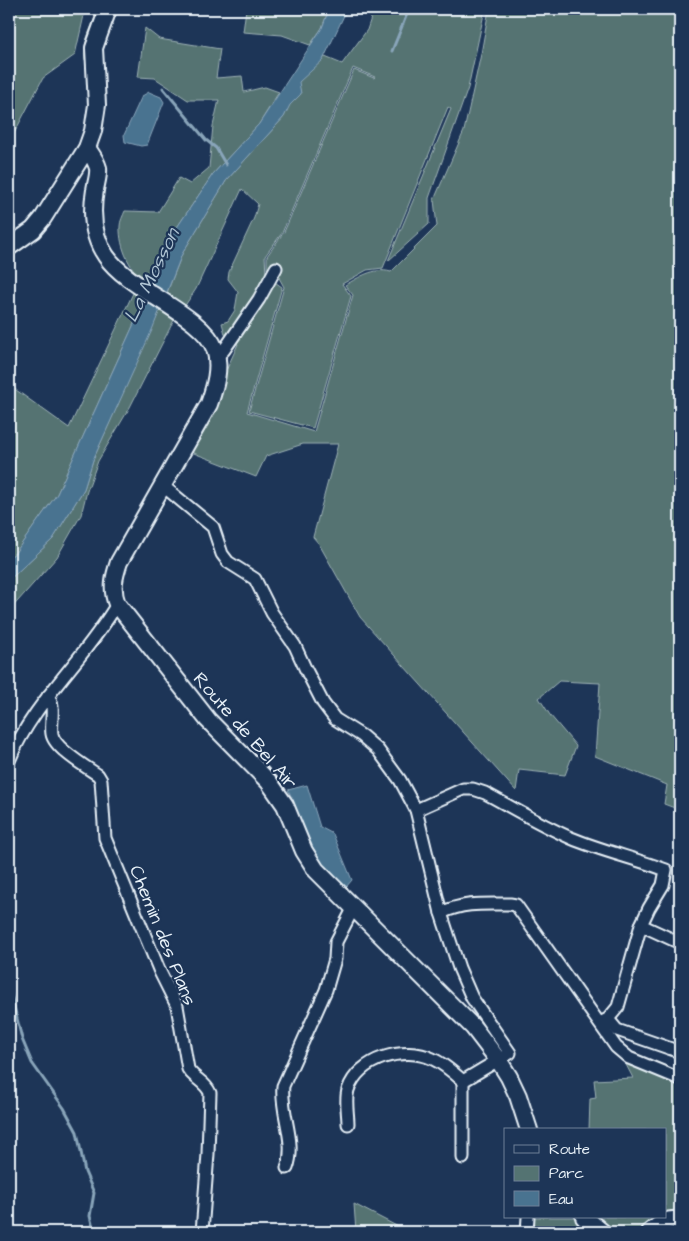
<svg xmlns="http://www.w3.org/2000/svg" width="689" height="1241" font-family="'Architects Daughter',sans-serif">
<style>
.green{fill:#547372;stroke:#9eb2b5}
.water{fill:#497390;stroke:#89a5ba}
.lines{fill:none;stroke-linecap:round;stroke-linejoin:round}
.stream{stroke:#89a5ba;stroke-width:3}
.street-casing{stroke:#e8f1f8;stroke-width:15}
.secondary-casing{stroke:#e8f1f8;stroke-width:20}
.street{stroke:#1d3557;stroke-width:11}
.secondary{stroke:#1d3557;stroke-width:16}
.labels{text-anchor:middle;stroke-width:4.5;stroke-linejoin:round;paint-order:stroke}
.street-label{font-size:19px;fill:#e8f1f8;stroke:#1d3557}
.water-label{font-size:20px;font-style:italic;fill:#b0c5d4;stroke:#1d3557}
</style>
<rect width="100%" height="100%" fill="#1d3557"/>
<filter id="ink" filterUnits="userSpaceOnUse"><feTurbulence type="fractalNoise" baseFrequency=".02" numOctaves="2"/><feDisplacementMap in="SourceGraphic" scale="10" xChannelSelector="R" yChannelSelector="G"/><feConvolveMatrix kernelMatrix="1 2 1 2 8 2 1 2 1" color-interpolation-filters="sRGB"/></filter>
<g filter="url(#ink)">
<g class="green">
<path d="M 9,9 L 69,9 L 84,11 L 85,9 L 101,9 L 88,41 L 86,59 L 85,60 C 82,43 91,30 96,14 L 85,11 L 75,55 L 43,78 L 9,143 Z"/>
<polygon points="246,9 329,9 322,28 310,45 282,35 243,32"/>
<path d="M 374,9 L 485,9 L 468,88 L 429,198 L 429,224 L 388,261 L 451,109 L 448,107 L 383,268 L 367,270 L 342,284 L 351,296 L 313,428 L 249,411 L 284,287 L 278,276 L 267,269 L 267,256 L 284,232 L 354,70 L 374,78 L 375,77 L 353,68 L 282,233 L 265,256 L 266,276 L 282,287 L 247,412 L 314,432 L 353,295 L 345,285 C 360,277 373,267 391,272 L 437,226 L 434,200 L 464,131 L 481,54 L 489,9 L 680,9 L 680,810 L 664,804 L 667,785 L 595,756 L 600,683 L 559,681 L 539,698 L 550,715 L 576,746 L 565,775 L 519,770 L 516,791 L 360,617 L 319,544 L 313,537 L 338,444 L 303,444 L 266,456 L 256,477 L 191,452 L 203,433 L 221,394 L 225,373 L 238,344 L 227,341 L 222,323 L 228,321 L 235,310 L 238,292 L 228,279 L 229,272 L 254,218 L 258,204 L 242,189 L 196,289 L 182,310 L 165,298 L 182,254 L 226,181 L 284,117 L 289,105 L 301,94 L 298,82 L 325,57 L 342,64 L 367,30 Z"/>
<path d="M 145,28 L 159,39 L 220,49 L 216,78 L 242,76 L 244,92 L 265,87 L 279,92 L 259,124 L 213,174 L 159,254 L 148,285 C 131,272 119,248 120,226 C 120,221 123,216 125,211 L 158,212 L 179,178 L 190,184 L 209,168 L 213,126 L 219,100 L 188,100 L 155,78 L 138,77 Z"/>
<polygon points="135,289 145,295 138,315 57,494 15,553 9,558 9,385 69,428"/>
<polygon points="160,310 174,320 130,407 98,461 87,491 81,515 57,557 9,611 9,580 53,539 84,489 93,460"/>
<polygon points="622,1057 680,1082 680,1232 523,1232 524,1217 665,1217 665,1130 589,1130 590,1099 596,1098 594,1080 633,1078"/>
<polygon points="354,1204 408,1232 356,1232"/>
</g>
<g class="water">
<polygon points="329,9 347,9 323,60 299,82 301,94 290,105 284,117 226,181 182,254 152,330 93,460 84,489 53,539 9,580 9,558 15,553 57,494 138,315 159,254 213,174 259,124 322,28"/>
<polygon points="149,92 161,97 164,102 147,145 141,146 125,142 124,135 142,96"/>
<polygon points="307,785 320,827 333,834 352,880 346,887 330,875 315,852 295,812 292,798 288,790"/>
</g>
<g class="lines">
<g class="stream">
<polyline points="392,51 409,9"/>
<polyline points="163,88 206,140 216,148 226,165"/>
<polyline points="9,986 22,1039 32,1063 64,1108 77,1132 85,1172 94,1193 90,1216 94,1232"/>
</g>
<g class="street-casing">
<g id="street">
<polyline points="217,356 224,350 259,299 276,268"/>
<path d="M 162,485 L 213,527 L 222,554 L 228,562 L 255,579 L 272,613 L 295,646 L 305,668 L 323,703 L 335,719 L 362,736 L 378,750 L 400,780 L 416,810 L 441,913 L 459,968 L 472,998 L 510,1053 L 463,1081 C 454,1073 444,1064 433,1059 C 404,1045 359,1058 348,1090 C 345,1100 348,1114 348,1124"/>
<path d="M 48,696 C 56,707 50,722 52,734 C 54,748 86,767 98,775 L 101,780 L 105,838 L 160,972 L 177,1006 L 188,1069 C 194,1079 206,1082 210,1093 L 208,1154 L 202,1232"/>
<path d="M 9,761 C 33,702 85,659 117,604"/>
<path d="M 416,810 L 463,789 L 473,789 L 485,793 C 513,808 541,825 571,838 C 602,851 634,858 666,870 L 663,885 L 649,908 L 641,925 L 618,1007 L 608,1019 L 600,1023"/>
<path d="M 441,913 C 465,902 484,904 510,904 L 516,905 L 616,1047 L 629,1058 L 680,1079"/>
<polyline points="641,925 680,943"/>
<polyline points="608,1019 617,1030 680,1052"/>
<polyline points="463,1158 463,1081"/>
<path d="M 287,1168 C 297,1142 280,1113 283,1086 L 326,990 L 335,959 L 336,942 L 353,909"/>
<polyline points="527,1232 528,1217"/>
</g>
</g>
<g class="secondary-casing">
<g id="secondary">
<path d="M 87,148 C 91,154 96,160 98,168 C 99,175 96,183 95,190 C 91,213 92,236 106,256 C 129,290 203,315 215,349 C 221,367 215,387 209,404 L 119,562 C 114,577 111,589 117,604 L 208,720 L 269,782 L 285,805 L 304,851 L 316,870 L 473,1027 L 499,1061 L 509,1077 L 518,1096 L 529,1130"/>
<polyline points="9,247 33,230 43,218 87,148 93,131 97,105 94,48 108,9"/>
<polyline points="584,1217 602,1232"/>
<path d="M 650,1232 C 660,1224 667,1218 680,1220"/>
</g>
</g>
<use href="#street" class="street"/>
<use href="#secondary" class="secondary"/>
</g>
</g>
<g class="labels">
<g class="street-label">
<text transform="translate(246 730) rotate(49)" y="7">Route de Bel Air</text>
<text transform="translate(164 935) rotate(68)" y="7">Chemin des Plans</text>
</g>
<g class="water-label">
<text transform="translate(151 275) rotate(-64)" y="7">La Mosson</text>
</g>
</g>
<rect width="689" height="1241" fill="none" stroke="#1d3557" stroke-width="30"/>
<rect x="15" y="15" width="659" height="1211" fill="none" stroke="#e8f1f8" stroke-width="2" filter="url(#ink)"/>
<rect x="504" y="1128" width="162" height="90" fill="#1d3557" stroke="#6e8097"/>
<rect x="514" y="1145" width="25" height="8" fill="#1d3557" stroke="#6e8097"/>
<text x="549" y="1154" font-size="15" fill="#e8f1f8">Route</text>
<rect x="514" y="1166" width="25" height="15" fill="#547372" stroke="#6e8097"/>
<text x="549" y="1178" font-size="15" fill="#e8f1f8">Parc</text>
<rect x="514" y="1191" width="25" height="15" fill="#497390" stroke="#6e8097"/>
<text x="549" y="1204" font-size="15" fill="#e8f1f8">Eau</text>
</svg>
